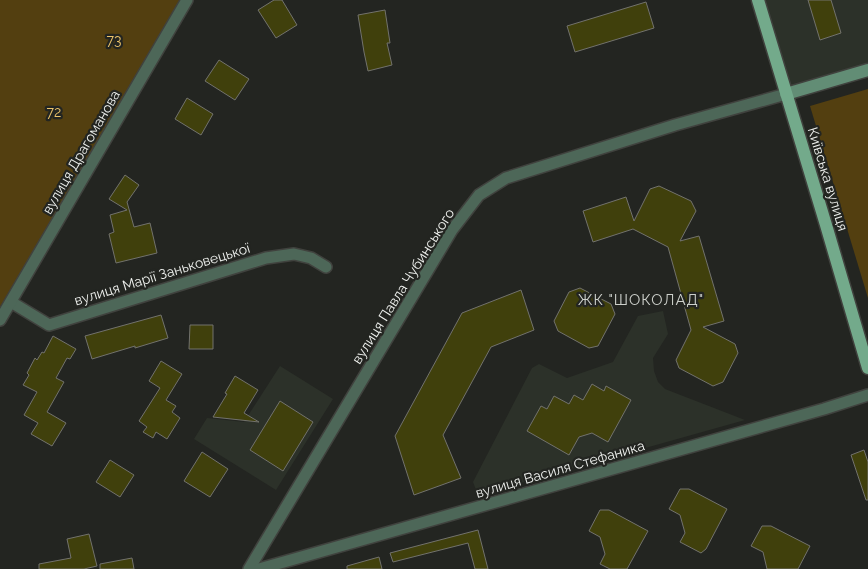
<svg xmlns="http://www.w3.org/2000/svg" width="868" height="569" font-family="Raleway,sans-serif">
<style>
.built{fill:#2c3129}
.green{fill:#533f10}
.building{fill:#40400c;stroke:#72726d}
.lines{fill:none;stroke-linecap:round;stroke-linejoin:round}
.street-casing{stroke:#40423e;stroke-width:14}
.secondary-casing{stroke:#40423e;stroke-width:15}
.primary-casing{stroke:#40423e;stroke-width:15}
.street{stroke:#4d6758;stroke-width:11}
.secondary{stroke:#628d75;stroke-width:12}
.primary{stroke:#73aa8b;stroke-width:12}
.labels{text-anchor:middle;stroke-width:4.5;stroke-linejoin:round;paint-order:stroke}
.park-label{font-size:14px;fill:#ecc46a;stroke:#232521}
.street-label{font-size:14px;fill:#f0f2ef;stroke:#232521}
.neighbourhood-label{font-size:15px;letter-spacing:1px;fill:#cdd0cb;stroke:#232521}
</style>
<rect width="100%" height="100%" fill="#232521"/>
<g class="built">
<polygon points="758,0 868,0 868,70 786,94"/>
<polygon points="663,311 668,334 653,358 654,371 658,382 665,389 745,420 478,495 473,482 532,368 539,364 567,378 613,362 638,316"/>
<polygon points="280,366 333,399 276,490 194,439 207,418 244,422"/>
</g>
<g class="green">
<polygon points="0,0 183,0 0,307"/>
<polygon points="868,89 868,298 810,106"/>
</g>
<g class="building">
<polygon points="274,0 282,0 297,25 276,38 258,10"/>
<polygon points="808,0 831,0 841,33 820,40"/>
<polygon points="646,2 654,28 575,52 567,26"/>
<polygon points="385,10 390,43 387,43 392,65 368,71 364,52 358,15"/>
<polygon points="219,60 249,79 235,100 205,81"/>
<polygon points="187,98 213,114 201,135 175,119"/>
<polygon points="125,175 139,185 127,202 134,227 150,223 157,253 116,263 109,234 114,232 110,215 127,210 109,199"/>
<polygon points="659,186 691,201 696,211 680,241 699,236 724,321 703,327 735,344 738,353 723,382 713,386 679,368 676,360 691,330 668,247 633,229 593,242 583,211 626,197 634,221 650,189"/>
<polygon points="580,288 611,304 615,314 598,346 589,348 558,331 554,321 569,292"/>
<polygon points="521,290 534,330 491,347 443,435 461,478 414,495 395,436 462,313"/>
<polygon points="161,315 168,338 135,348 135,346 92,359 85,336"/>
<polygon points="190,325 213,325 213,349 189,349"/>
<polygon points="53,336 76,349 70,359 67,358 56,378 64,382 47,412 66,423 52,446 31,434 38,423 24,415 37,392 23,385 29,375 27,373 35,358 37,360 42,352 44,353"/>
<polygon points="161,361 182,374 166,400 176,406 172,412 180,418 167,439 156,432 153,438 143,432 147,427 139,421 160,388 149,381"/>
<polygon points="235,376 258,390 244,413 259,422 213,417 227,394 225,393"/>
<polygon points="592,384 604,391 606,386 631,400 608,442 592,433 579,437 569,455 527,431 541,406 547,409 554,396 569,404 574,395 583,400"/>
<polygon points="280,401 313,422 283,471 250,450"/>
<polygon points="864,450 868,462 868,500 866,500 851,455"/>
<polygon points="202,452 228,469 210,497 184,481"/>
<polygon points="110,460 134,475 120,497 96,482"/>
<polygon points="680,489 689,489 727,509 706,549 701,553 680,542 685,533 680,515 669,509"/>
<polygon points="600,510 609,510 648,531 627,569 610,569 600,564 605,554 600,537 589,531"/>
<polygon points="762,526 771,526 810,546 798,569 767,569 763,552 751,546"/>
<polygon points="478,530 488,569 475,569 468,543 393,562 390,553"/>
<polygon points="89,534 97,566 84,569 39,569 39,564 71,558 67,539"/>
<polygon points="379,557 382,569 347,569 347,566"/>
<polygon points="132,558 134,569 100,569 100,564"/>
</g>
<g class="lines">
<g class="street-casing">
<g id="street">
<polyline points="11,302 49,325 266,258 294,254 311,258 326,267"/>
<polyline points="0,320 187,0"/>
<polyline points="249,569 452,230 479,195 506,178 675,125 786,94"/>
<polyline points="259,569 824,409 868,395"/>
</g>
</g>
<g class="secondary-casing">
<polyline id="secondary" points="786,94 868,70"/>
</g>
<g class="primary-casing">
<polyline id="primary" points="758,0 826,225 868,368"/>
</g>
<use href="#street" class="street"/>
<use href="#secondary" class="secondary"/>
<use href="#primary" class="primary"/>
</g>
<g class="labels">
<g class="park-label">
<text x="114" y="45">73</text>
<text x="54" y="117">72</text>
</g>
<g class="street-label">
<text transform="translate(81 152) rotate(-60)" y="5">вулиця Драгоманова</text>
<text transform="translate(828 179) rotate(73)" y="5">Київська вулиця</text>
<text transform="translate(162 274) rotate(-17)" y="5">вулиця Марії Заньковецької</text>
<text transform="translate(403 286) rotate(-58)" y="5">вулиця Павла Чубинського</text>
<text transform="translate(560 469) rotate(-16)" y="5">вулиця Василя Стефаника</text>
</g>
<g class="neighbourhood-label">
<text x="641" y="305">ЖК "ШОКОЛАД"</text>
</g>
</g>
</svg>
